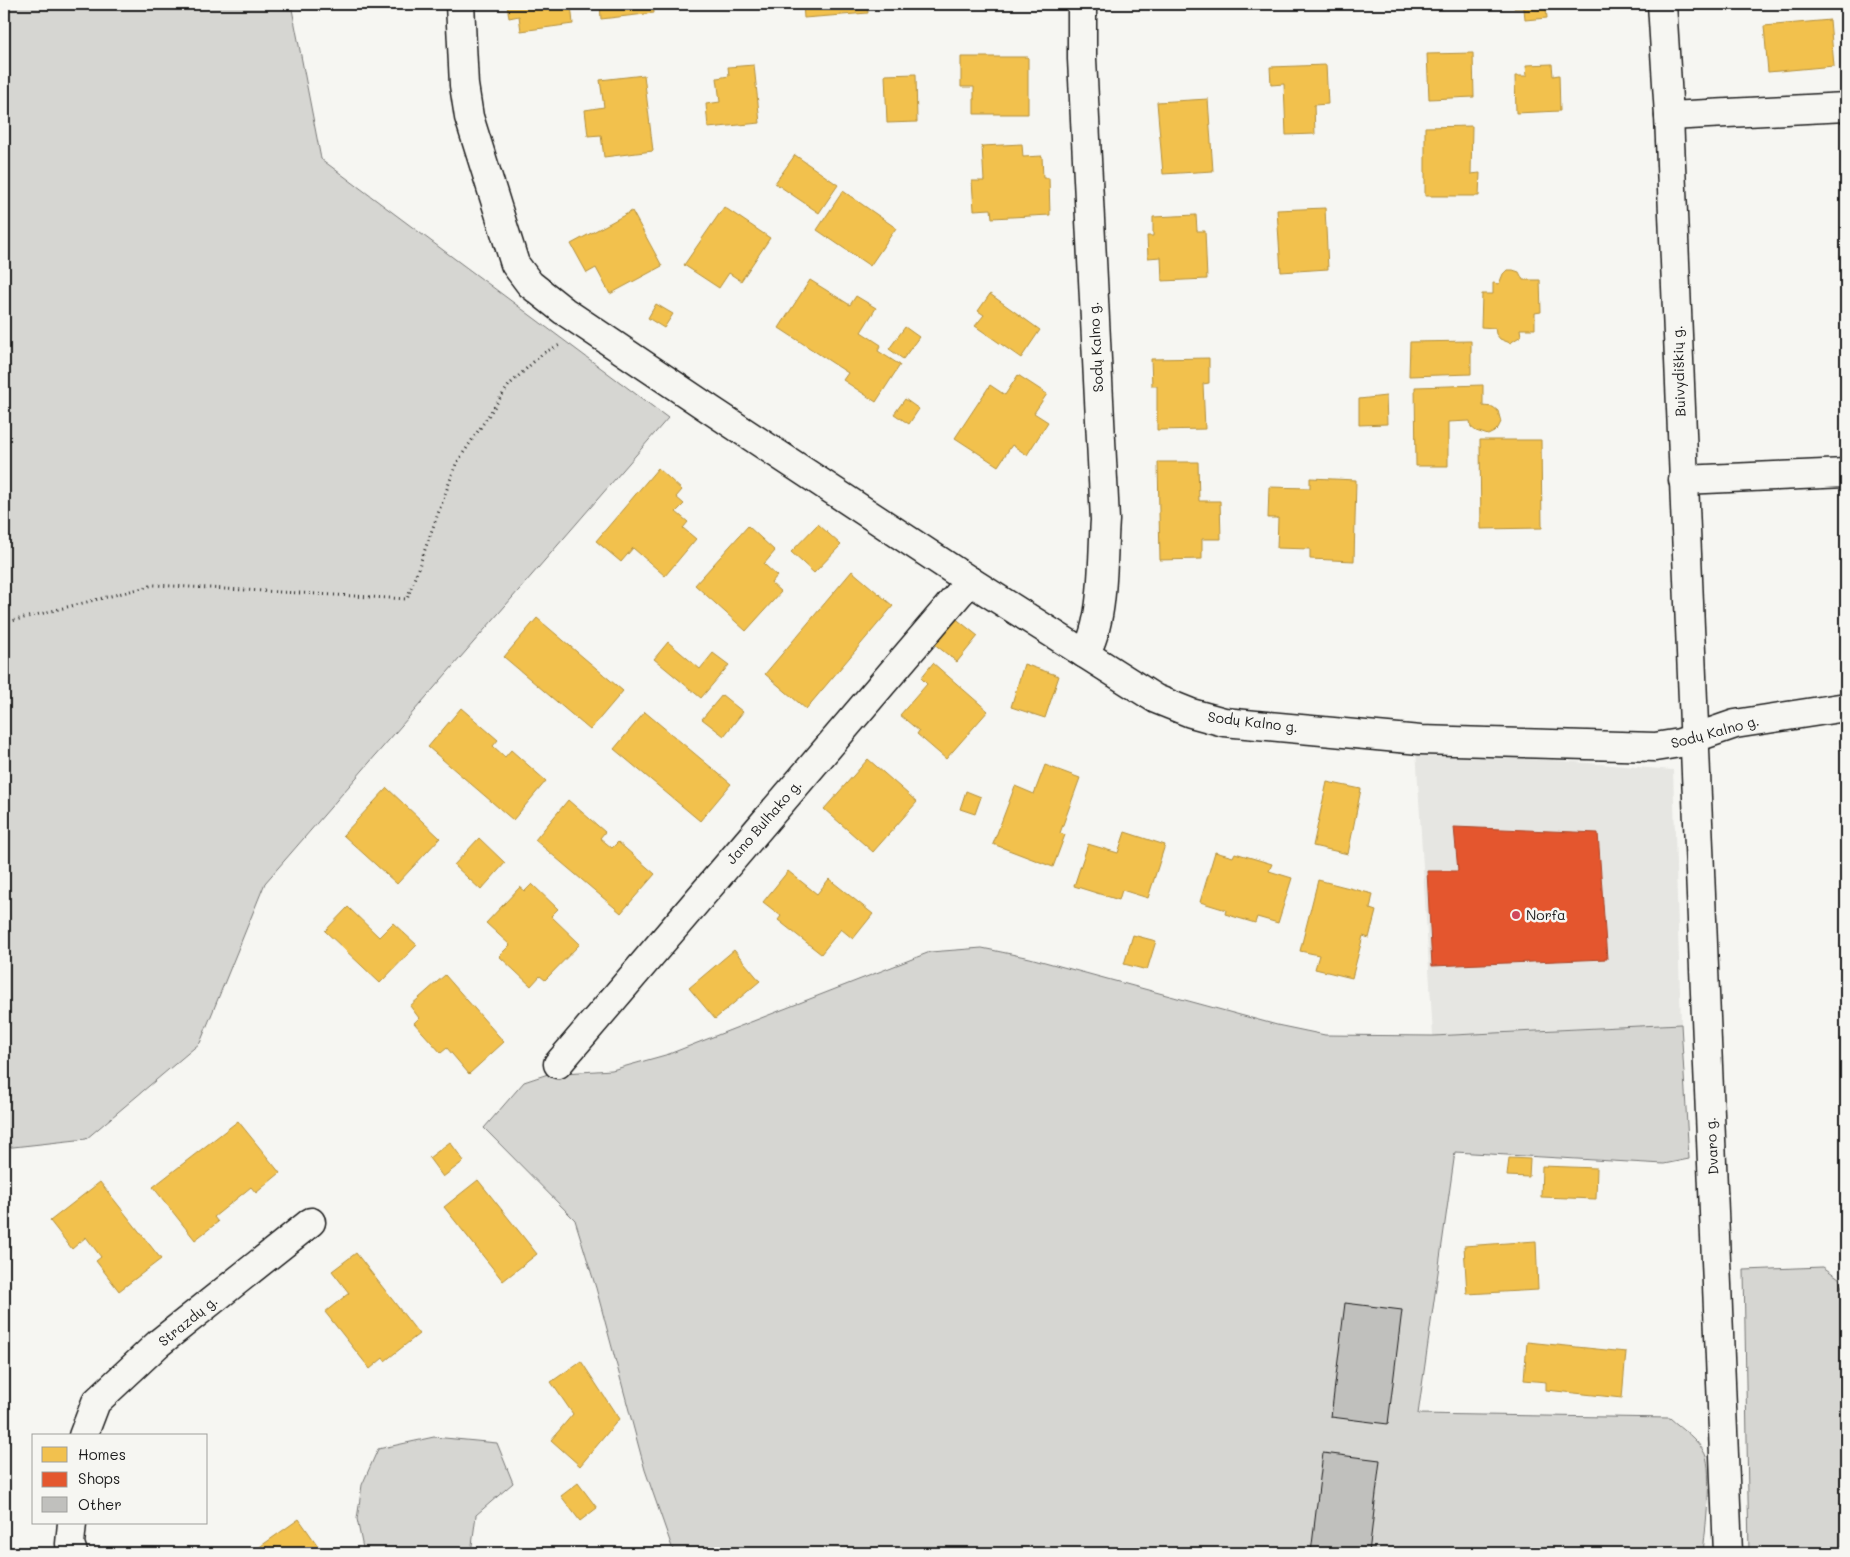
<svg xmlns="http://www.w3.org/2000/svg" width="1850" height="1557" font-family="Mali,sans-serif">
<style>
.built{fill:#e6e6e2}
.green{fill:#d6d6d2;stroke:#797977}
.homes{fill:#f2c14e;stroke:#b2903f}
.shops{fill:#e4572e;stroke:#a84529}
.building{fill:#c0c0bd;stroke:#1c1c1c}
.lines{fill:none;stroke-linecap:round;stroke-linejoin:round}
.minor-casing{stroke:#1c1c1c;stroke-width:31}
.major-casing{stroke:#1c1c1c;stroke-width:31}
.path{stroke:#1c1c1c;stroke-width:3;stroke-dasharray:1 4;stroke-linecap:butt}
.minor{stroke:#f6f6f2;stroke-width:28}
.major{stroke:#f6f6f2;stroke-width:28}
.poi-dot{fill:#d1495b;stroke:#f6f6f2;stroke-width:2}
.labels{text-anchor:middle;stroke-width:5;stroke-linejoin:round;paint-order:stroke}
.street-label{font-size:14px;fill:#1c1c1c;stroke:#f6f6f2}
.poi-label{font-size:14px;fill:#1c1c1c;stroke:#f6f6f2;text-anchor:start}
</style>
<rect width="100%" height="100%" fill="#f6f6f2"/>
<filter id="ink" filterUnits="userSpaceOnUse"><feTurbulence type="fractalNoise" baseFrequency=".02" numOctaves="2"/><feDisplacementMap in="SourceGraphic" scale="10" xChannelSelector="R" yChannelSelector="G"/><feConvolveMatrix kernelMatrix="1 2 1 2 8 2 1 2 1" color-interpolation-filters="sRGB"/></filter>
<g filter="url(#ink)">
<polygon class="built" points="1416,749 1673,770 1681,1024 1433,1036"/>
<g class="green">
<polygon points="4,4 291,4 321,159 668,418 265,883 200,1043 86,1139 4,1148"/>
<path d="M 982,948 L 1030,958 L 1277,1025 L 1325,1035 L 1433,1036 L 1681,1024 L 1689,1159 L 1664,1164 L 1455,1152 L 1418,1414 L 1670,1418 C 1682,1429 1698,1439 1705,1454 C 1713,1471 1705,1532 1703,1553 L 674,1553 L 645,1470 L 596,1288 L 575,1220 L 484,1128 L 524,1082 L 548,1074 L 612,1070 L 669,1054 L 930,952 Z"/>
<polygon points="1823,1267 1839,1278 1846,1302 1846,1553 1749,1553 1744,1270"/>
<polygon points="434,1437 497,1443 513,1483 476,1515 471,1553 364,1553 357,1519 362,1485 378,1449"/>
</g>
<g class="homes">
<polygon points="507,4 571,4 573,24 521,31 519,16 509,18"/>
<polygon points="600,4 653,4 654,13 601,19"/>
<polygon points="803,4 867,4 868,13 804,18"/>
<polygon points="1513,4 1557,4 1557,6 1546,7 1547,18 1525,20 1524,8 1514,8"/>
<polygon points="1830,20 1834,66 1768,72 1764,26"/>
<polygon points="1473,53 1474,97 1429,99 1427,54"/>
<polygon points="961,57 1028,57 1028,114 974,114 974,87 961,87"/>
<polygon points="1552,64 1553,76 1559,75 1560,111 1516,113 1515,76 1527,76 1526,65"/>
<polygon points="754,65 760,123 708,128 706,104 720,102 717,78 729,76 728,67"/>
<polygon points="1326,65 1328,104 1314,105 1315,134 1286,135 1284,84 1271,85 1270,67"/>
<polygon points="916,74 917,122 887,123 885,75"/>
<polygon points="644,75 653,151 604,157 601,135 588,136 585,110 604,107 600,80"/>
<polygon points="1208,99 1213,171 1163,174 1157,102"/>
<polygon points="1472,126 1471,174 1480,173 1479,196 1425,196 1425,127"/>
<polygon points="1022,144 1023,157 1042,156 1043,178 1049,178 1050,215 992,218 991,209 974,210 972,181 984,181 982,146"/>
<polygon points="795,155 838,185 819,213 775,183"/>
<polygon points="843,191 896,228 870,266 817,230"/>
<polygon points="724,207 770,238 741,281 729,273 719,288 684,265"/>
<polygon points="1325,208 1328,269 1281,272 1277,210"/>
<polygon points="632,211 662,266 610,294 596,268 587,273 571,244"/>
<polygon points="1196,215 1197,231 1205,231 1207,279 1162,281 1161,257 1148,258 1147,236 1153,236 1153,217"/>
<polygon points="1507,270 1513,270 1519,272 1523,280 1540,280 1541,312 1535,313 1535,329 1520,329 1521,336 1510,343 1500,339 1496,334 1495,328 1481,327 1482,294 1493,294 1493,283 1499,284 1503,274"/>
<polygon points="810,280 850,305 856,296 876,308 861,332 881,345 878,351 900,365 876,402 843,380 848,373 779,328"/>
<polygon points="990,294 1040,330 1021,358 975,326 984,315 978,311"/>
<polygon points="656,304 673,314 664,328 648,318"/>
<polygon points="905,327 919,337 903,359 889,349"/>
<polygon points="1471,341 1471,374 1409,376 1410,342"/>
<polygon points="1209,358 1209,383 1203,384 1205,429 1157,430 1157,386 1152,386 1151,359"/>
<polygon points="1018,375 1047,394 1034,413 1048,422 1027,455 1012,445 998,466 955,438 990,385 1005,395"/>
<polygon points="1483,385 1483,406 1493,407 1498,411 1501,422 1498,428 1494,432 1488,435 1476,431 1471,427 1470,421 1448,422 1448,466 1416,466 1415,387"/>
<polygon points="1386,396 1387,424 1359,425 1359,399"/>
<polygon points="905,399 919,409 909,424 894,414"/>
<polygon points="1480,440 1541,440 1542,528 1481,529"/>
<polygon points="1158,462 1198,462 1199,501 1220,501 1221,539 1202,539 1202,559 1160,560"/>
<polygon points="658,468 682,490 676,497 684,504 676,512 688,522 683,528 696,539 665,576 633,548 621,562 596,541"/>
<polygon points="1310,478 1356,480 1354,561 1310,559 1310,549 1277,548 1278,518 1268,518 1269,487 1310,488"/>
<polygon points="818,524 841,545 814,573 791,552"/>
<polygon points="748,526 775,551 764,564 777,576 771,583 781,592 746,631 695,585"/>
<polygon points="852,571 893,606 806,709 765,674"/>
<polygon points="954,617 978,636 957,662 933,643"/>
<polygon points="537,618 623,691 590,730 504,657"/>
<polygon points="668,642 700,669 713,653 729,665 701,698 654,659"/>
<polygon points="933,663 988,711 946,759 917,734 919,731 900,715 927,684 921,678"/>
<polygon points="1024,664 1059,676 1045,718 1011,707"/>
<polygon points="722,695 743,712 724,736 702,719"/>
<polygon points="461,708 498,740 493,746 505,757 511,750 546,781 513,820 428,747"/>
<polygon points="645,712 731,784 700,821 614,749"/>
<polygon points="868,759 917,802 873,852 824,809"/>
<polygon points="1045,765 1080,778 1060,833 1065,835 1053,867 993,844 1015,786 1034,794"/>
<polygon points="1327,782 1361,789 1348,854 1313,846"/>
<polygon points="387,788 440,838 397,884 343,835"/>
<polygon points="966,791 981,797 975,814 960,809"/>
<polygon points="568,800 605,832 600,838 612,848 618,842 655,874 621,913 535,840"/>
<polygon points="1125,832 1165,845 1148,898 1122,890 1119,900 1074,886 1088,844 1118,853"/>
<polygon points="479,838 505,863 481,890 454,865"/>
<polygon points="1215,852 1233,857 1235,853 1272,864 1269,871 1292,878 1278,923 1257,917 1255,923 1225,914 1226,910 1200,902"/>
<polygon points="788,871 817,894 829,879 873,914 853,939 841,929 821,954 778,920 781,916 763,902"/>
<polygon points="1318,880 1373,894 1370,909 1376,911 1369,938 1363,936 1352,978 1315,969 1319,955 1300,951"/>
<polygon points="532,884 558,909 551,916 580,944 545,980 540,976 531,986 499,956 510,945 486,923 520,887 525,891"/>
<polygon points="348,907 379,937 393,923 417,945 380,983 325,931"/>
<polygon points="1133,935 1156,941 1147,970 1124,964"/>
<polygon points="734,950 760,981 715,1019 689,988"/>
<polygon points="445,975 504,1042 469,1074 447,1048 441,1053 414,1023 419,1018 410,1006"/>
<polygon points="238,1121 280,1173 256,1193 251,1187 214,1217 218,1222 195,1240 153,1187"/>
<polygon points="450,1142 464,1161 443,1177 429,1158"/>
<polygon points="1509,1158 1530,1159 1529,1177 1507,1176"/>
<polygon points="1542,1166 1597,1168 1596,1199 1541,1197"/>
<polygon points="478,1180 537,1254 503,1281 444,1207"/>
<polygon points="100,1182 161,1259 119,1291 96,1261 101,1257 86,1237 72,1249 50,1221"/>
<polygon points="1536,1241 1538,1290 1467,1294 1464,1246"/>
<polygon points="356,1253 419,1334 385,1361 383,1358 370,1369 325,1312 349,1293 332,1271"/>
<polygon points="1527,1342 1626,1352 1622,1398 1546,1390 1546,1382 1524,1380"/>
<polygon points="581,1361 619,1419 580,1466 551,1440 573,1414 551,1382"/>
<polygon points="578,1483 597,1508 580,1521 561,1496"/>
<polygon points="299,1519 323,1553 251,1553"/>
</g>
<polygon class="shops" points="1454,827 1598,833 1607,959 1432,966 1427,871 1458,871"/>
<g class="building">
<polygon points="1345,1303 1402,1310 1388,1424 1331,1417"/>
<polygon points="1323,1453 1380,1460 1369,1553 1311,1553"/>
</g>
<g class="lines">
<g class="minor-casing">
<g id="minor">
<polyline points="460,4 464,85 469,117 515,264 530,284 564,311 711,410 970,581 1156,699 1191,713 1224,722 1420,740 1655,747 1680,743 1735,724 1846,707"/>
<path d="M 1082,4 L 1082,59 L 1105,520 C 1102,560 1105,620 1085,654"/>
<polyline points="1669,116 1846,107"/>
<polyline points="1683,480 1846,473"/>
<polyline points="558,1064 970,581"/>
<polyline points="83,1436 96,1402 159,1343 311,1222"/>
<polyline points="72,1523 70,1544 73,1553"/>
</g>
</g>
<g class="major-casing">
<polyline id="major" points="1662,4 1669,116 1728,1553"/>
</g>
<polyline class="path" points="4,623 154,585 407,599 456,464 509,385 543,353 562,344"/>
<use href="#minor" class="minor"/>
<use href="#major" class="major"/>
</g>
</g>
<circle class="poi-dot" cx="1516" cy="915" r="5"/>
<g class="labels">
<g class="street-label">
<text transform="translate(1096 347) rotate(-93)" y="5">Sodų Kalno g.</text>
<text transform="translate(1679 371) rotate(-92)" y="5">Buivydiškių g.</text>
<text transform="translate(1253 722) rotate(7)" y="5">Sodų Kalno g.</text>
<text transform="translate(1715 732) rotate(-15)" y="5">Sodų Kalno g.</text>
<text transform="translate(764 822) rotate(-49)" y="5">Jano Bulhako g.</text>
<text transform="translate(1712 1146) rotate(-93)" y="5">Dvaro g.</text>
<text transform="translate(188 1321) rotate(-39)" y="5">Strazdų g.</text>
</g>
<g class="poi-label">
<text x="1526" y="920">Norfa</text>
</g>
</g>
<rect width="1850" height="1557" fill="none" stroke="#f6f6f2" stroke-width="20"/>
<rect x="10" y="10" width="1830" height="1537" fill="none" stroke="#1c1c1c" stroke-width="2" filter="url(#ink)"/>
<rect x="32" y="1434" width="175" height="90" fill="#f6f6f2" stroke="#9f9f9c"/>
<rect x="42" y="1447" width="25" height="15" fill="#f2c14e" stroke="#9f9f9c"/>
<text x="78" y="1460" font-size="15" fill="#1c1c1c">Homes</text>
<rect x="42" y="1472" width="25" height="15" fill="#e4572e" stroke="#9f9f9c"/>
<text x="78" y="1484" font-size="15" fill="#1c1c1c">Shops</text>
<rect x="42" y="1497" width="25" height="15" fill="#c0c0bd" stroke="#9f9f9c"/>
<text x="78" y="1510" font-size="15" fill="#1c1c1c">Other</text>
</svg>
